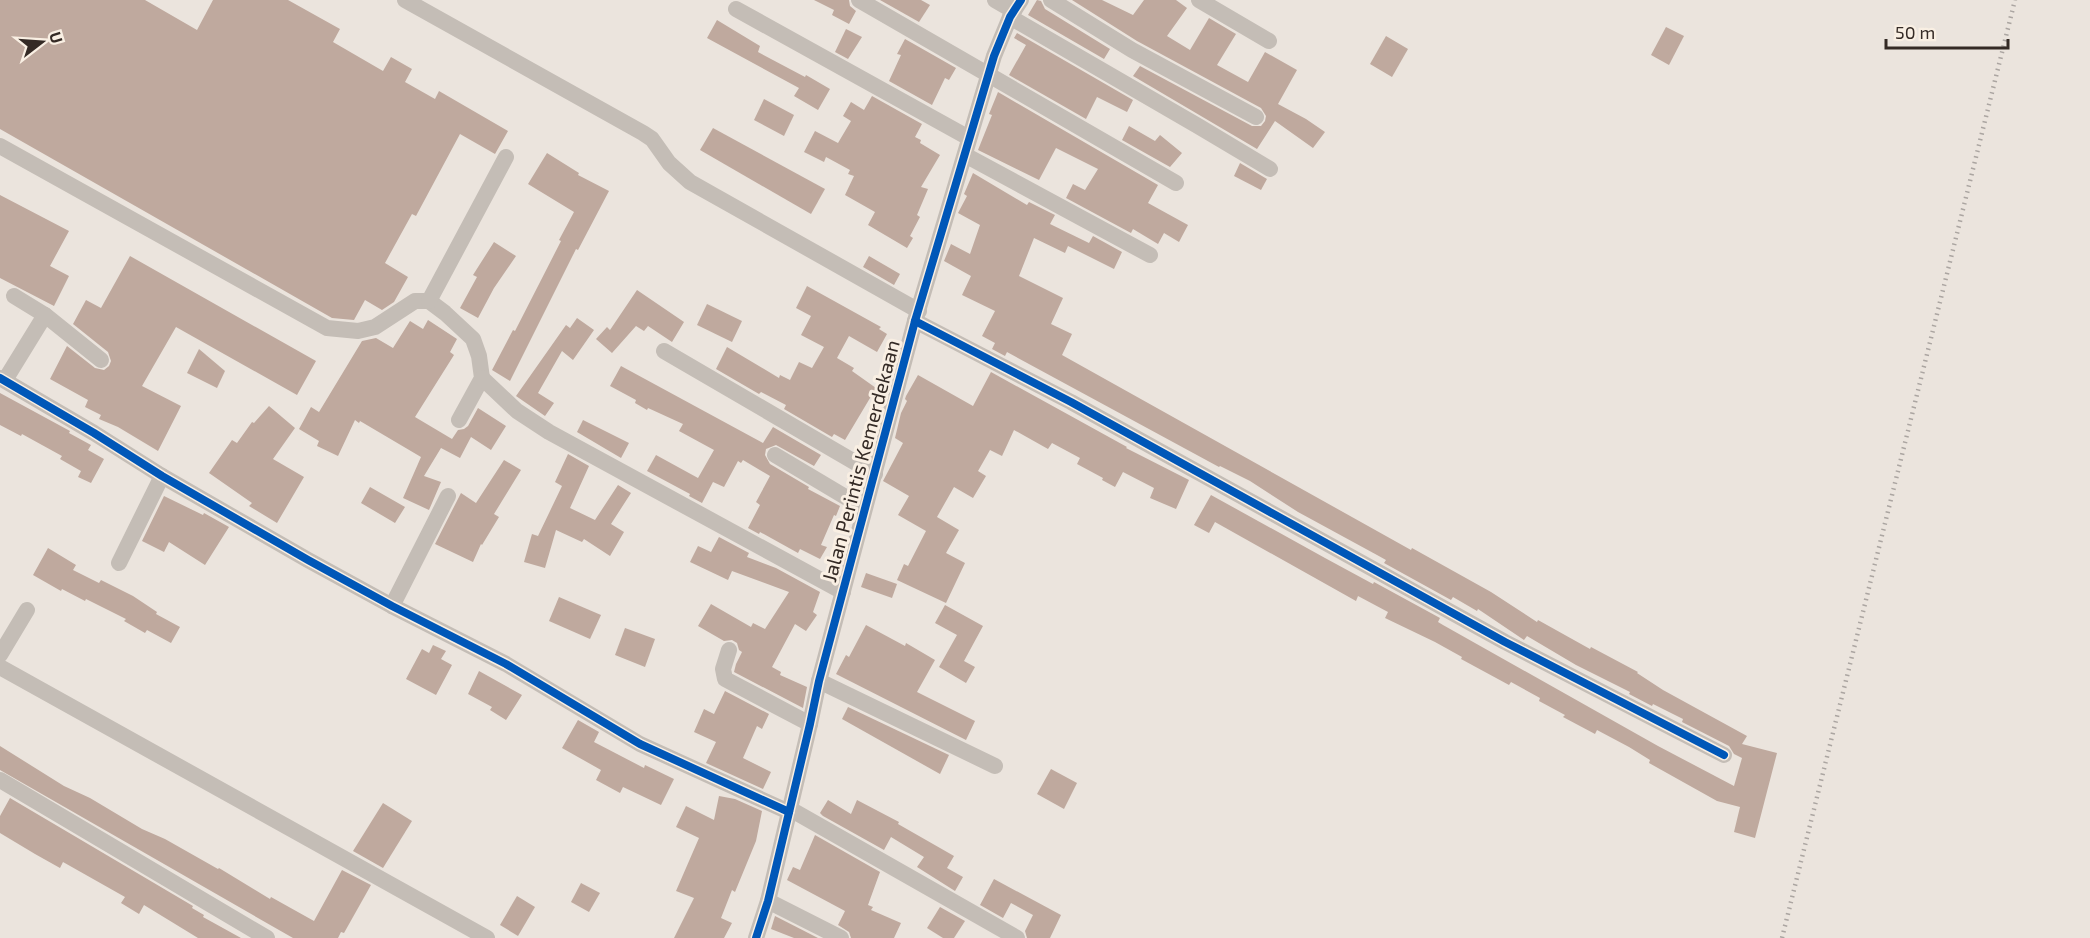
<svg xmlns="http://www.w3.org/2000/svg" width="2090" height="938" font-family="'Exo 2',sans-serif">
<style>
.building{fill:#bfa99e}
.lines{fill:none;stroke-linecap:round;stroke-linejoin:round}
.minor{stroke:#c4bdb6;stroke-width:16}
.rail{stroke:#aba5a1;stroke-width:4.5;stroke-dasharray:1.5 4.5;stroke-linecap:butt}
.cycleway-casing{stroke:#f9efe3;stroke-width:11}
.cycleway{stroke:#0057b8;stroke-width:8}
.labels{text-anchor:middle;stroke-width:6;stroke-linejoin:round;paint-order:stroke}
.street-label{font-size:20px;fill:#342a25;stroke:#f9efe3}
</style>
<rect width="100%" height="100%" fill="#ebe4dd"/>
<g class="building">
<polygon points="0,0 145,0 197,30 213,0 288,0 340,29 333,42 383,71 391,57 412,69 405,82 435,99 439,91 508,131 495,154 460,134 416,216 412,214 385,263 408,277 394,302 382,310 365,300 354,320 332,318 0,129"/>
<polygon points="814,0 849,0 850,6 856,11 849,24 832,15 834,10"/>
<polygon points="880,0 921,0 930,5 919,22"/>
<polygon points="1037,0 1041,1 1045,9 1110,49 1104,59 1028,15"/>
<polygon points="1072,0 1102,0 1133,15 1144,0 1176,0 1187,8 1167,36 1190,50 1209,18 1236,34 1217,65 1248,82 1265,52 1297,70 1278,104 1306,119 1325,132 1313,148 1275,121 1257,149 1133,76 1140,66 1252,126 1261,126 1265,121 1266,116 1261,108 1137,41"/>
<polygon points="717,20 760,46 758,52 805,77 806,75 830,89 818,110 794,96 799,88 707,38"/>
<polygon points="1666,27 1684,36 1669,65 1651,55"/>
<polygon points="846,29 862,37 848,59 835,52"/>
<polygon points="1017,33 1133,100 1127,112 1097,97 1086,119 1009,75 1026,45 1014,38"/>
<polygon points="1386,36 1408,49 1392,77 1370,64"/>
<polygon points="905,39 956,68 949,80 945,78 932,105 889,81 901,55 897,54"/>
<polygon points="998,92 1158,185 1148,203 1188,225 1179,242 1164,233 1158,244 1133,229 1131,233 1066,198 1073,184 1085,190 1098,169 1056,148 1039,180 978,150 992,115 989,114"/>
<polygon points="872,96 922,124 915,137 921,140 920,143 940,155 921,187 928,189 917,215 920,217 910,236 913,238 907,248 868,225 875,212 845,195 854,176 848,174 850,170 826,157 824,162 804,152 815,131 838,143 851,121 843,116 851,102 864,110"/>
<polygon points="764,99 794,115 784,136 754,120"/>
<polygon points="1129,126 1155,141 1160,135 1182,153 1170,167 1122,140"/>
<polygon points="713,128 825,189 811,214 700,150"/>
<polygon points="547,153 579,173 578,175 609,191 578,250 576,249 510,381 492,370 513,330 515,331 561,241 559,240 574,212 528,184"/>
<polygon points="1240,163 1267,179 1261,190 1234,176"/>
<polygon points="973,173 1027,205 1029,202 1055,215 1050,224 1089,243 1093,236 1122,252 1114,269 1068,246 1065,253 1034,238 1019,276 1063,298 1051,324 1072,334 1062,355 1411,550 1412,548 1491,592 1537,622 1538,620 1590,649 1591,647 1638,672 1637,673 1663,690 1747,736 1742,744 1777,753 1755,838 1734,832 1740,807 1717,801 1649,763 1650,760 1629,747 1597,730 1595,734 1563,717 1565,715 1539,701 1540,698 1511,682 1509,685 1461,659 1462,657 1435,642 1385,618 1388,612 1358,596 1356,601 1215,522 1209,533 1194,525 1211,495 1325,558 1373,584 1374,582 1440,618 1438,622 1443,625 1658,746 1734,786 1742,758 1734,754 1729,746 1682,722 1683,719 1653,704 1652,706 1629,694 1630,692 1576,665 1527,636 1524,640 1478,609 1477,611 1453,597 1451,600 1384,563 1386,560 1377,555 1298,512 1250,481 1220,466 1219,467 1007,352 1005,356 992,349 995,343 982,336 995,311 962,295 971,276 944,261 951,244 970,254 980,225 958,213 967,196 964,194"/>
<polygon points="0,195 69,231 50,266 69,276 54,306 0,278"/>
<polygon points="494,242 516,256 494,288 478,318 460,308 477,277 473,275"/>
<polygon points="130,256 316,361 297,395 176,327 142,386 181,406 158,451 118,427 99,419 101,415 85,407 88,400 50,379 67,346 95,368 104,370 109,366 111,361 108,352 73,324 86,300 101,308"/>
<polygon points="869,256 900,274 894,285 863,267"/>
<polygon points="807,286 881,327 879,329 887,334 877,352 849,336 837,358 854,368 852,371 876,388 845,440 834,434 832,437 784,409 786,405 761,392 759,394 716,369 727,347 779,378 780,375 790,380 799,362 812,368 824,347 801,335 811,316 796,308"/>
<polygon points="637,290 684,322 672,342 648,326 644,331 636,326 612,353 596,339 607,327 610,330"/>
<polygon points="707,304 742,321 732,342 697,325"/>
<polygon points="577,318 594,330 573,360 562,351 538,393 554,403 545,416 516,396 566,325 570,328"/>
<polygon points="428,320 457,339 450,352 454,355 415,417 452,439 458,430 464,429 468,426 478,408 506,426 491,450 471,437 460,458 441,448 424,476 441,482 429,510 403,498 421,457 360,421 359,423 355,420 338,456 317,446 319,441 299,429 311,407 319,412 362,341 376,338 393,348 410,321 423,329"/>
<polygon points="199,349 225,371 217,388 187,373"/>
<polygon points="621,366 763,443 773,427 821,455 814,466 776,445 766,449 765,455 770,464 809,487 808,489 840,506 836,516 834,515 821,545 827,547 820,559 800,549 798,553 760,532 759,534 748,528 760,505 756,502 770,476 743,460 741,463 738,461 724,487 713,482 702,503 689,496 690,494 647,471 656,455 698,478 714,450 679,431 683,424 648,408 647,410 635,403 636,400 610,386"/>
<polygon points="991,372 1127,447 1126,448 1189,480 1176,509 1150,498 1154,488 1123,472 1115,487 1102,480 1103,478 1077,464 1080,458 1052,443 1048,449 1014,430 1002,456 990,450 978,471 986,476 973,498 954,487 937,517 959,530 946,553 965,563 946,603 897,580 904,564 908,566 926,531 898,515 909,496 883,481 903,443 895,438 901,413 907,401 905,399 906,396 918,375 973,406"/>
<polygon points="0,393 70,431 69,433 91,445 88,450 104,459 91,483 78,477 81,471 60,459 62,456 22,434 21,436 0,425"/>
<polygon points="269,406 295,428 273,459 304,477 277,523 249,506 252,503 209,473 232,440 237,443 252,422 254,423"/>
<polygon points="583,420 629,443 621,458 577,432"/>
<polygon points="568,454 589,466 570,508 595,520 618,485 631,493 611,524 624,532 610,556 584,539 582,542 556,530 545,568 524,562 532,534 538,536 562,486 555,482"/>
<polygon points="504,460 521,470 494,514 499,517 482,545 481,544 473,562 435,544 461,493 476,503"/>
<polygon points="370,487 405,507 395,523 361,503"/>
<polygon points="164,496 203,515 204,513 229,527 205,565 169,542 164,552 142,541"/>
<polygon points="719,537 749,553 747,557 776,568 820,592 813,612 817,615 806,631 795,624 772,667 781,672 780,675 807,687 803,708 734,672 736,664 742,652 739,650 737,643 732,640 724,641 698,626 711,604 751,627 753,623 765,629 789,592 732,571 728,580 690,562 698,546 711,552"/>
<polygon points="48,548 76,565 73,570 99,583 101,580 133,596 157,612 156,614 180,627 171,643 147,630 145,633 124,621 126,619 86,599 85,601 62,589 61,591 33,575"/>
<polygon points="866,573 897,584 892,598 861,587"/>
<polygon points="559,597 601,615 590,639 549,621"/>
<polygon points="945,605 983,626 964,661 975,667 966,683 939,667 957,635 935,623"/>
<polygon points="866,625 905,646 906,643 935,660 917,692 975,721 966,740 836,674 846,655 849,657"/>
<polygon points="625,628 655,639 645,667 615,655"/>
<polygon points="433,645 446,651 441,659 452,665 436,695 406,679 422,649 429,653"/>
<polygon points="479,671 522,695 506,720 490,710 492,707 468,694"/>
<polygon points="725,691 769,714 762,729 757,726 743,758 771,772 763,789 706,763 716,742 694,732 704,709 714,714"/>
<polygon points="848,707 949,755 940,774 842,719"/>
<polygon points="578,720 599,732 594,742 644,768 645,765 674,779 661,805 623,787 620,793 596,780 601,770 562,748"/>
<polygon points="0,746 64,786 90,798 142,829 165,839 218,869 219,868 270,899 271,897 314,921 342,870 371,885 344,933 341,932 338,938 293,938 0,770"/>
<polygon points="1051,769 1077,783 1064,809 1037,794"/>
<polygon points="719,796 735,799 762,811 756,841 735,892 732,890 721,918 732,923 724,938 674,938 694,898 676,891 699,838 676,827 686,806 714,820"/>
<polygon points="10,798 193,906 192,908 204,915 203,917 241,938 198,938 144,905 139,914 121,903 125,897 63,862 60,868 35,854 0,833 0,816"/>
<polygon points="828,800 851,814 857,800 899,822 898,824 954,856 947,868 963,877 955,891 917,867 924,857 891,837 884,850 823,816 820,813"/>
<polygon points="383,803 412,821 383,868 353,851"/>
<polygon points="815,835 880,872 868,905 873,907 871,910 901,923 894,938 851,938 849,932 838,925 845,911 787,880 793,867 800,870"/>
<polygon points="994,879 1061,915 1050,938 1027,938 1025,931 1033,915 1011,903 1003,918 980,905"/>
<polygon points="581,883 600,893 589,912 571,902"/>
<polygon points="517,896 535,907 518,936 500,925"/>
<polygon points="940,907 965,921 954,938 943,938 927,928"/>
<polygon points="775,916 818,938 794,938 771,929"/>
</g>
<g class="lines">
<g class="minor">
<polyline points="405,0 643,133 652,139 669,163 690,182 919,311"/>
<polyline points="859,0 1176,183"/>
<polyline points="995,0 1014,11"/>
<polyline points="1051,0 1132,50 1256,117"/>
<polyline points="1199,0 1269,41"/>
<polyline points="736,9 969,138"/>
<polyline points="1010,17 1198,126 1270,169"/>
<polyline points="0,146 327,328 358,331 375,327 415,301 429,301 445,313 473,339 479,356 482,378 459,420"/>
<polyline points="965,155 1150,255"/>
<polyline points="14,296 45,315 101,360"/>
<polyline points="429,301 506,157"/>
<polyline points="915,321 1071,402 1505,642 1724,755"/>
<polyline points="664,351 875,474"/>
<polyline points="0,378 94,433 162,476 308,560 392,606 506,664 640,744 789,812"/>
<polyline points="482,378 517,411 549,432 843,592"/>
<polyline points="5,380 45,315"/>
<polyline points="775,455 864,508"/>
<polyline points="119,563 162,476"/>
<polyline points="392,606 448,496"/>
<polyline points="729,650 723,669 725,679 810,724"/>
<polyline points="0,655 27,610"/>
<polyline points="0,667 487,938"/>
<polyline points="819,681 995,766"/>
<polyline points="0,780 267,938"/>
<polyline points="790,809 1017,938"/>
<polyline points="768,901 841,938"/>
<polyline points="756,938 768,901 810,724 819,681 915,321 994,56 1010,17 1021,0"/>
</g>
<polyline class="rail" points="1782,938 2015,0"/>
<g class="cycleway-casing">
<g id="cycleway">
<polyline points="915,321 1071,402 1505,642 1724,755"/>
<polyline points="0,378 94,433 162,476 308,560 392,606 506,664 640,744 789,812"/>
<polyline points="756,938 768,901 810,724 819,681 915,321 994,56 1010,17 1021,0"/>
</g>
</g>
<use href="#cycleway" class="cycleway"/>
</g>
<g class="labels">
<g class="street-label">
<text transform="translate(861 461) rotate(-75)" y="7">Jalan Perintis Kemerdekaan</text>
</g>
</g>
<g transform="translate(42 42) rotate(73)" stroke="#f9efe3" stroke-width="4.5" paint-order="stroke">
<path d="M0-4.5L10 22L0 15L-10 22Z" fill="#342a25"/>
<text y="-9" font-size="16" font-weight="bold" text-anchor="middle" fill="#342a25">U</text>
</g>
<path d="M1886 39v9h122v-9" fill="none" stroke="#342a25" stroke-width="3"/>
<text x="1895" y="39" font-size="18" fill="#342a25" stroke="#f9efe3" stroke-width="4.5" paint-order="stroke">50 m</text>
</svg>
